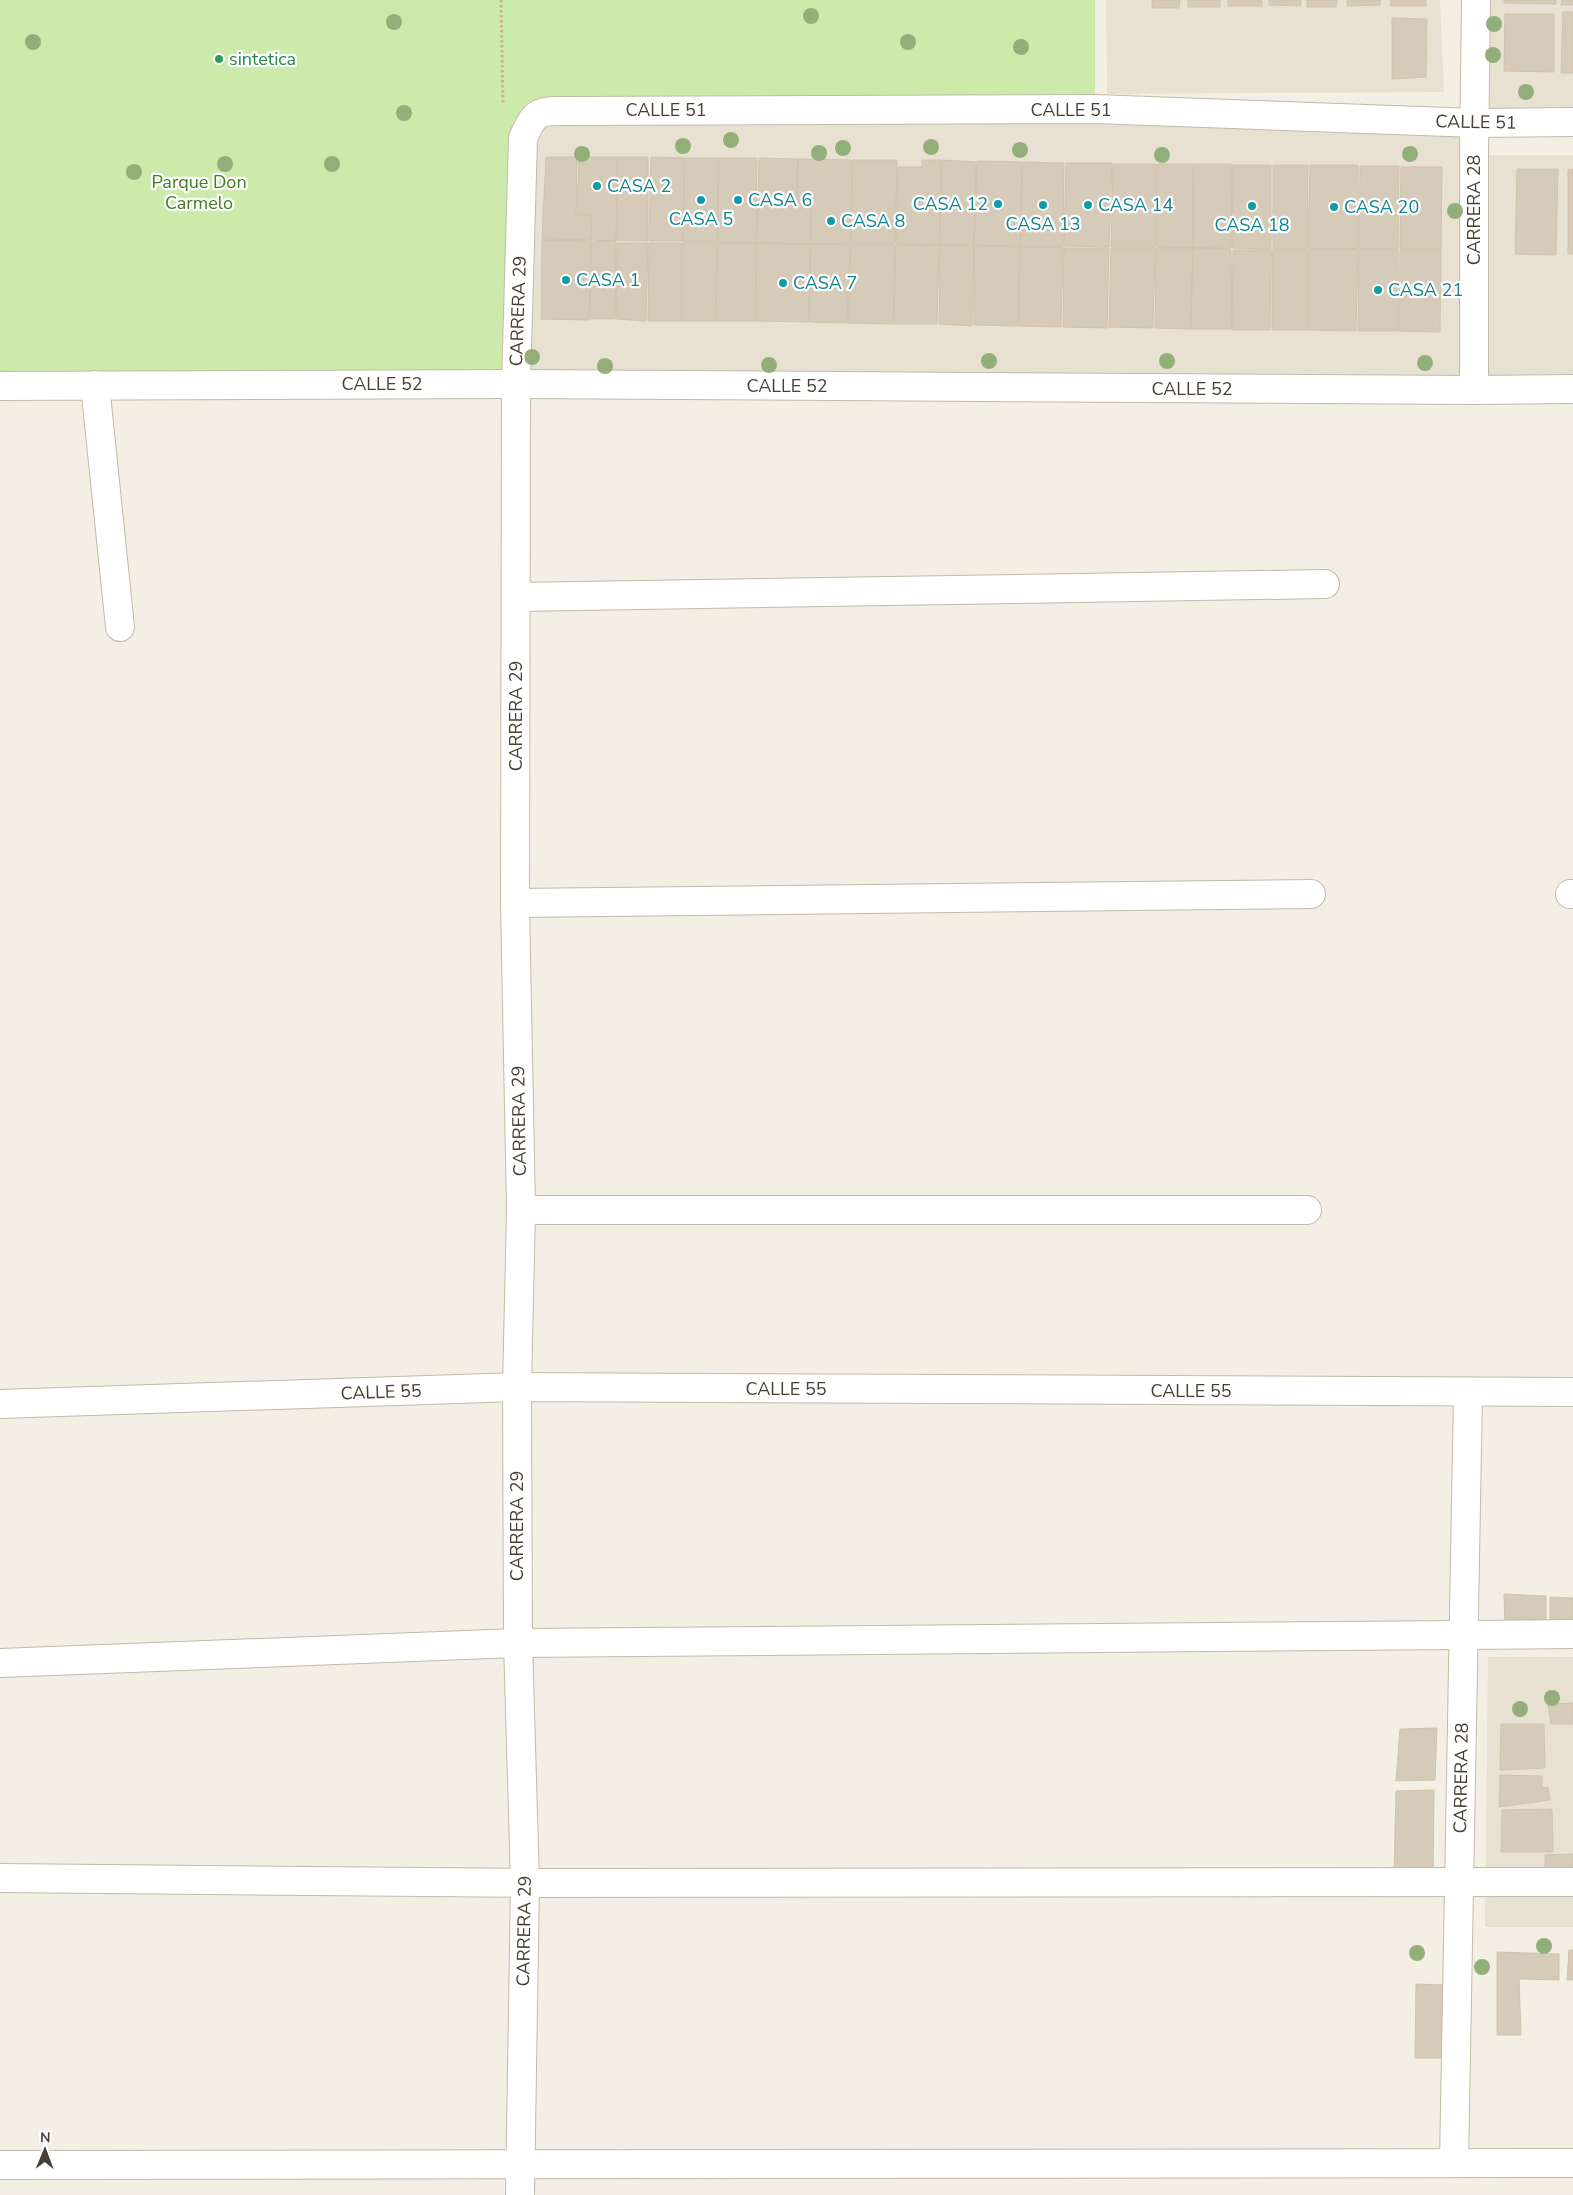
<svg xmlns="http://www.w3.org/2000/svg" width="1573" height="2195" font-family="'Nunito Sans',sans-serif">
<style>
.residential{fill:#e8e1d2}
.green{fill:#ccebaa}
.building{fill:#d6cbb9;stroke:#d1c3ac}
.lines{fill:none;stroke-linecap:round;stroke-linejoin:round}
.minor-casing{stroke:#c2baa9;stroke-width:30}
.path{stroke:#c2b496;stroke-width:3;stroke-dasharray:2.5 2.5;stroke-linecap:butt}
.minor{stroke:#fff;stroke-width:28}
.tree{fill:#92af7a}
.leisure-dot{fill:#2e9e5b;stroke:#fff;stroke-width:2}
.culture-dot{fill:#0f9aa8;stroke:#fff;stroke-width:2}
.labels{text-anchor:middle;stroke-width:4.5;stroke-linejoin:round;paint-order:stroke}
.leisure-label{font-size:18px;fill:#27864d;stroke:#fff;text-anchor:start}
.street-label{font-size:18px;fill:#463f34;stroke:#fff}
.park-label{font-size:18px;fill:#427b23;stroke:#fff}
.culture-label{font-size:18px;fill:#0d838f;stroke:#fff;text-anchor:start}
</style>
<rect width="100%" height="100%" fill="#f3efe4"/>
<g class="residential">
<polygon points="1106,0 1440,0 1444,92 1107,94"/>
<polygon points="1476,0 1573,0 1573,122 1476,123 1474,155 1573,155 1573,389 516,384 531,120 1475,123"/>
<polygon points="1488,1657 1573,1657 1573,1927 1485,1927"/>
</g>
<polygon class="green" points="0,0 1095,0 1095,109 531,120 516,384 0,386"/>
<g class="building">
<polygon points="1152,0 1180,0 1179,8 1152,8"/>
<rect x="1188" y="0" width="32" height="7"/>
<rect x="1228" y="0" width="34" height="6"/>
<polygon points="1269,0 1301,0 1301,6 1269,5"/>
<polygon points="1307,0 1337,0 1336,7 1307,7"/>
<polygon points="1347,0 1380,0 1380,5 1347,6"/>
<rect x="1391" y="0" width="35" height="6"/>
<polygon points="1504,0 1556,0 1556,4 1504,3"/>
<polygon points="1562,0 1573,0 1573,5 1561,5"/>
<polygon points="1563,12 1573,12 1573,73 1561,73"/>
<polygon points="1505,14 1554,14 1554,72 1504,71"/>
<polygon points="1392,18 1427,19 1426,77 1392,79"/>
<polygon points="546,157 577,157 576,215 591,215 591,240 542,239"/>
<polygon points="579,157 617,157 616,241 591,240 592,215 577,214"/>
<polygon points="617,157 648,157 648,241 617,240"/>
<polygon points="651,157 684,158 683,241 649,241"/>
<polygon points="685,158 718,158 717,242 683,242"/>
<polygon points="719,158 757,158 756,243 718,243"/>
<polygon points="759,158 798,159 796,199 811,200 810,244 757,243"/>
<polygon points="798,159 852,160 850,244 811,244 812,199 797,199"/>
<polygon points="853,160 897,160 895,244 851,244"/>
<polygon points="922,160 941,160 939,245 896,244 898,167 922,167"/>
<polygon points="942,160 976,162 974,245 940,245"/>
<polygon points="977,161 1022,162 1020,246 974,245"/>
<polygon points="1023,162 1064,163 1063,247 1020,246"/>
<polygon points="1066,163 1112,163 1109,247 1064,246"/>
<polygon points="1113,164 1156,164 1155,247 1111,247"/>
<polygon points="1157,164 1193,164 1193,248 1156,247"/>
<polygon points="1194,164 1232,164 1231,248 1193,248"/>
<polygon points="1233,165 1271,165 1271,249 1232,248"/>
<polygon points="1273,165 1308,165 1307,249 1273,249"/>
<polygon points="1310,165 1358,165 1358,249 1308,249"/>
<polygon points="1360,166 1399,166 1398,249 1359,248"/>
<polygon points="1401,167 1442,167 1441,249 1400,249"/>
<polygon points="1517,169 1558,169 1556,255 1515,254"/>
<polygon points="1573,169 1573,254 1568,254 1568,170"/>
<polygon points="542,240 591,241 589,320 541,319"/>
<polygon points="616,241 615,319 590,319 591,242"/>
<polygon points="617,243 648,243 646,321 616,319"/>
<polygon points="649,243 682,243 682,321 648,321"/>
<polygon points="683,243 717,243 715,321 683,321"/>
<polygon points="718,243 756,243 755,321 716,321"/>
<polygon points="757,243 810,244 808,322 756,321"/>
<polygon points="811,244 850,245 847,323 809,322"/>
<polygon points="851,245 895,245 893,324 848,323"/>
<polygon points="896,245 939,245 937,324 894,324"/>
<polygon points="940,245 974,246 972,326 939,324"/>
<polygon points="974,246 1020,247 1018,326 974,325"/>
<polygon points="1020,247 1063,247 1061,327 1019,326"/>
<polygon points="1064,248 1109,248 1107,328 1063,327"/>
<polygon points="1111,248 1155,248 1153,328 1109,327"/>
<polygon points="1156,248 1193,248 1190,329 1155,328"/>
<polygon points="1193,248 1231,249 1232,329 1191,329"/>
<polygon points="1358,249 1356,331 1308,330 1308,250"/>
<polygon points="1359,249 1398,250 1398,331 1358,331"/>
<polygon points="1233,250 1271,250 1270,330 1232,330"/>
<rect x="1272" y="250" width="35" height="80"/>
<polygon points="1400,250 1441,250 1440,332 1399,331"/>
<polygon points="1504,1594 1546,1596 1546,1624 1505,1626"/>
<polygon points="1550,1597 1573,1598 1573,1624 1550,1623"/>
<polygon points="1573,1703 1573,1724 1551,1724 1548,1704"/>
<polygon points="1501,1724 1544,1724 1545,1768 1500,1770"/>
<polygon points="1437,1728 1435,1780 1396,1781 1400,1729"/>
<polygon points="1500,1775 1542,1776 1542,1788 1548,1787 1550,1800 1499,1807"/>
<polygon points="1434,1790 1433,1876 1394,1874 1396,1791"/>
<polygon points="1552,1809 1553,1852 1501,1852 1502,1810"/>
<polygon points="1573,1854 1573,1884 1545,1884 1545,1855"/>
<polygon points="1569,1950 1573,1950 1573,1980 1567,1980"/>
<polygon points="1497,1952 1559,1954 1559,1980 1519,1979 1521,2035 1497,2035"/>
<polygon points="1416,1984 1444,1985 1446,2058 1415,2058"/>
</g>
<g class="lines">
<g class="minor-casing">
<g id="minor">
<polyline points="95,385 120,627"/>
<polyline points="0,386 516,384 1474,390 1573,389"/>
<polyline points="1474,390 1474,155 1476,0"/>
<polyline points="517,597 1325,584"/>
<polyline points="1570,894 1573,894"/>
<polyline points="515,903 1311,894"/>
<polyline points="521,1210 1307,1210"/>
<polyline points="0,1404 517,1387 1573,1392"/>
<polyline points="0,1663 518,1643 1573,1634"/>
<polyline points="0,1878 525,1883 1573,1882"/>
<polyline points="1454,2163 1468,1393"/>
<polyline points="0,2165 1573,2163"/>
<path d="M 520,2195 L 525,1883 L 518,1643 L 517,1387 L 521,1210 L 515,903 L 516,384 L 523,138 C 536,109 539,111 569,111 L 1095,109 L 1476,123 L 1573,122"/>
</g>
</g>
<polyline class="path" points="501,0 503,104"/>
<use href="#minor" class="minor"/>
</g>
<g class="tree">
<circle cx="811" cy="16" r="8"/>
<circle cx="394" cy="22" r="8"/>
<circle cx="1494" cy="24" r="8"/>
<circle cx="33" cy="42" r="8"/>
<circle cx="908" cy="42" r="8"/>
<circle cx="1021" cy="47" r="8"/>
<circle cx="1493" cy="55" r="8"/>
<circle cx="1526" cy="92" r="8"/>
<circle cx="404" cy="113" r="8"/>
<circle cx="731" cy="140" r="8"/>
<circle cx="683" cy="146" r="8"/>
<circle cx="931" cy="147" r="8"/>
<circle cx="843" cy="148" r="8"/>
<circle cx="1020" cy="150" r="8"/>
<circle cx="819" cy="153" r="8"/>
<circle cx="582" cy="154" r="8"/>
<circle cx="1410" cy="154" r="8"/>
<circle cx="1162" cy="155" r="8"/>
<circle cx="225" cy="164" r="8"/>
<circle cx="332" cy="164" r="8"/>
<circle cx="134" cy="172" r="8"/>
<circle cx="1455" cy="211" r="8"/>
<circle cx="532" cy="357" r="8"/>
<circle cx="989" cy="361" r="8"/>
<circle cx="1167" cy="361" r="8"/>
<circle cx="1425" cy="363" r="8"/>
<circle cx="769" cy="365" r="8"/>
<circle cx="605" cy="366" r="8"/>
<circle cx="1552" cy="1698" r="8"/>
<circle cx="1520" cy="1709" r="8"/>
<circle cx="1544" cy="1946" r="8"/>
<circle cx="1417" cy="1953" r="8"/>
<circle cx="1482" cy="1967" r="8"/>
</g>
<circle class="leisure-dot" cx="219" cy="59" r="5"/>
<g class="culture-dot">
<circle cx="597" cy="186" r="5"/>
<circle cx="701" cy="200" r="5"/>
<circle cx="738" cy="200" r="5"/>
<circle cx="998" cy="204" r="5"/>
<circle cx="1043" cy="205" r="5"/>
<circle cx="1088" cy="205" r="5"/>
<circle cx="1252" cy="206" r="5"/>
<circle cx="1334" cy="207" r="5"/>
<circle cx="831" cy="221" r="5"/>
<circle cx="566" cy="280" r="5"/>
<circle cx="783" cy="283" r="5"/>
<circle cx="1378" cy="290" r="5"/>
</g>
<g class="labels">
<g class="leisure-label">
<text x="229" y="65">sintetica</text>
</g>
<g class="street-label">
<text x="666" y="116">CALLE 51</text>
<text x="1071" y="116">CALLE 51</text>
<text transform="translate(1476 122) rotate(1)" y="6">CALLE 51</text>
<text transform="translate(1474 210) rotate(-90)" y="6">CARRERA 28</text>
<text transform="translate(518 311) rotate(-88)" y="6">CARRERA 29</text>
<text x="382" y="390">CALLE 52</text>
<text x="787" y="392">CALLE 52</text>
<text x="1192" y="395">CALLE 52</text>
<text transform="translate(516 716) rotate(-90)" y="6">CARRERA 29</text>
<text transform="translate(519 1121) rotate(-91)" y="6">CARRERA 29</text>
<text x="786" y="1395">CALLE 55</text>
<text x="1191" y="1397">CALLE 55</text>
<text transform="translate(381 1392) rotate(-2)" y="6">CALLE 55</text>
<text transform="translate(517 1526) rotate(-90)" y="6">CARRERA 29</text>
<text transform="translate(1461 1778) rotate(-89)" y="6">CARRERA 28</text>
<text transform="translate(524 1931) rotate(-89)" y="6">CARRERA 29</text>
</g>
<g class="park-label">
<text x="199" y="188">Parque Don<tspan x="199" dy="21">Carmelo</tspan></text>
</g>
<g class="culture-label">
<text x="607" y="192">CASA 2</text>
<text x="748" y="206">CASA 6</text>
<text x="988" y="210" text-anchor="end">CASA 12</text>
<text x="1098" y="211">CASA 14</text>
<text x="1344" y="213">CASA 20</text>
<text x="701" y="225" text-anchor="middle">CASA 5</text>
<text x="841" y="227">CASA 8</text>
<text x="1043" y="230" text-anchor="middle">CASA 13</text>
<text x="1252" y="231" text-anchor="middle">CASA 18</text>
<text x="576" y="286">CASA 1</text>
<text x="793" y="289">CASA 7</text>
<text x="1388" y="296">CASA 21</text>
</g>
</g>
<g transform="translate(45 2150) rotate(1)" stroke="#ffffff" stroke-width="4" paint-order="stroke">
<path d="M0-4L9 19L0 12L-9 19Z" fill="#463f34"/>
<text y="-8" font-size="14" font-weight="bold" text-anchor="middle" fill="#463f34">N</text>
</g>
</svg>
